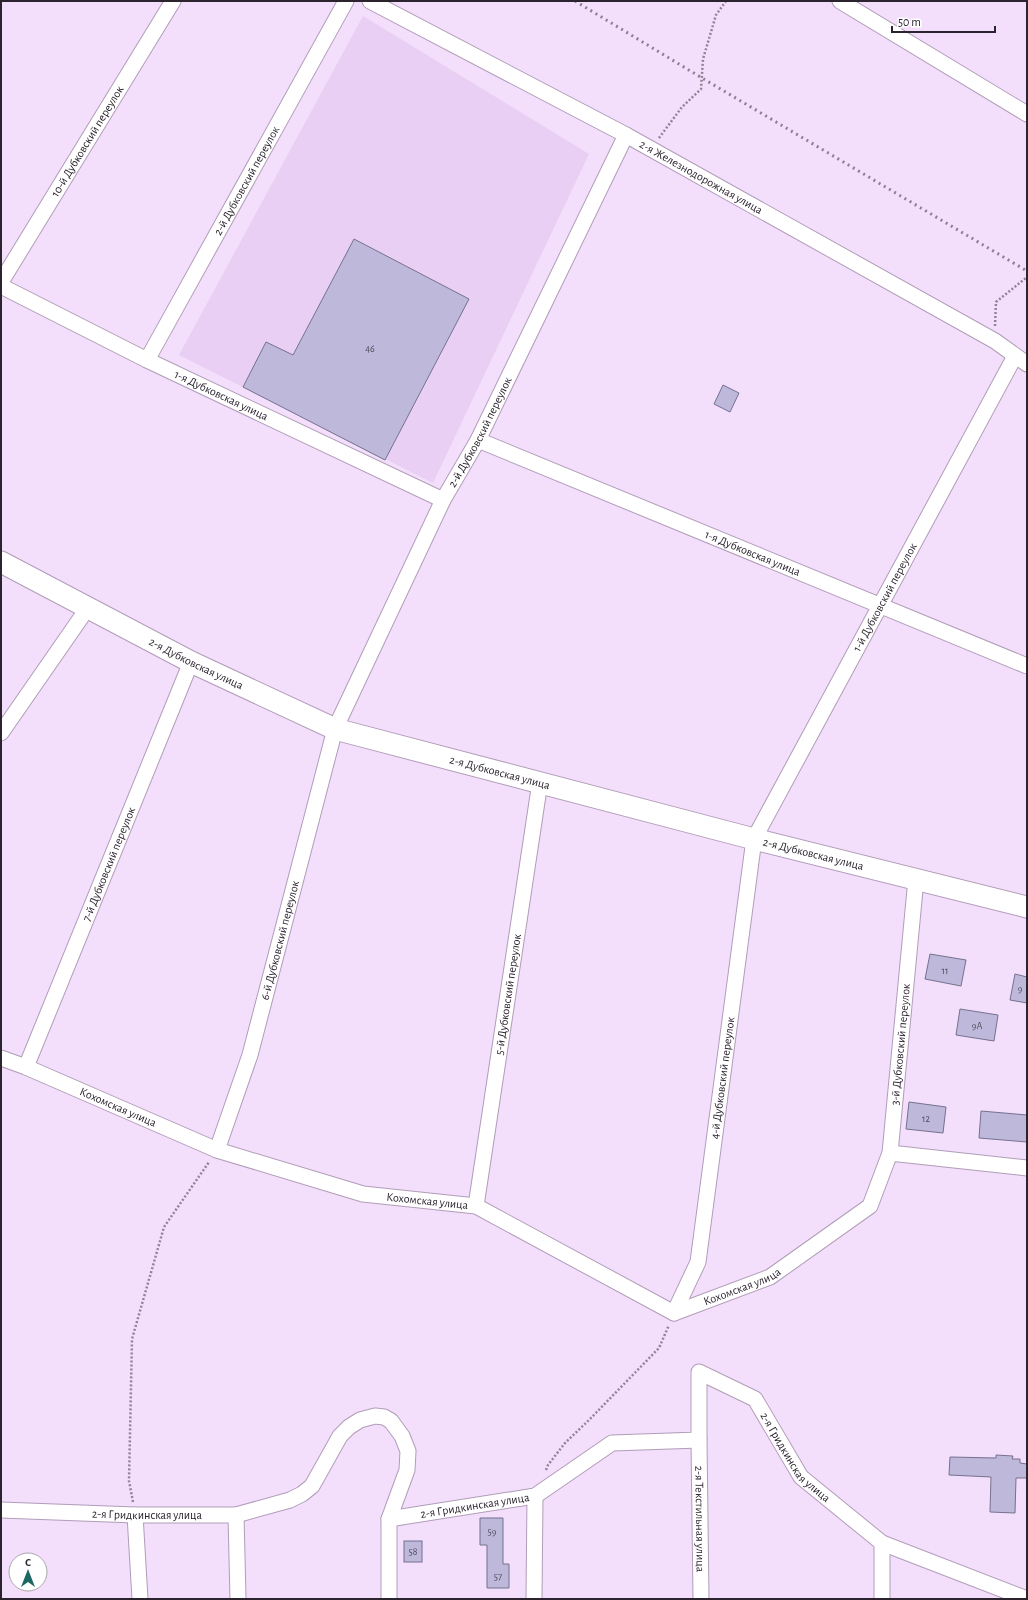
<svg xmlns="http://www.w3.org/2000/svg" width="1028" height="1600" font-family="'Alegreya Sans',sans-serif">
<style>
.built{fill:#e9cff3}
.building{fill:#beb9db;stroke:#75718f}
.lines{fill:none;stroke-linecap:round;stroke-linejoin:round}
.minor-casing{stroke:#b19db8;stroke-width:17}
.secondary-casing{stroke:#b19db8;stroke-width:23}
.path{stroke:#928497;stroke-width:2.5;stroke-dasharray:2 2;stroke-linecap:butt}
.minor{stroke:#fff;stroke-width:15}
.secondary{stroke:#fff;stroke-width:21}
.rail{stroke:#8e8093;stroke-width:3;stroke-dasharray:2 4;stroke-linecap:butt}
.labels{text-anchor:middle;stroke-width:3;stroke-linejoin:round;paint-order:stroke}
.number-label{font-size:10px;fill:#504959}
.street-label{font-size:12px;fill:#2b242e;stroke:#fff}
</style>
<rect width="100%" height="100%" fill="#f3defb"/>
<polygon class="built" points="363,16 589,154 433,483 179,355"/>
<g class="building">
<polygon points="354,239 469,299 385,460 243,387 266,342 293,355"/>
<polygon points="723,385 739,393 730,412 714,404"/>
<polygon points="930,954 966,960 961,986 925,979"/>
<polygon points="1015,974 1027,977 1027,1003 1010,1000"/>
<polygon points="960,1009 998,1015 994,1041 956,1035"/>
<polygon points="909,1102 946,1107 943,1133 906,1129"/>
<polygon points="981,1111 1027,1115 1027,1142 979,1138"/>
<polygon points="996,1455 1013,1456 1012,1459 1020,1459 1020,1463 1027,1464 1027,1478 1016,1478 1015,1513 990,1512 991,1477 949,1475 950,1457 996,1458"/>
<polygon points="480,1518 503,1518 503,1564 509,1564 509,1588 487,1588 487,1545 480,1545"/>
<rect x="404" y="1541" width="18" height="21"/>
</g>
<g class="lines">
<g class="minor-casing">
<g id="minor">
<path id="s1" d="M 370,1 L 626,135 L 995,341 L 1027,364"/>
<polyline points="840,1 1027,114"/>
<path id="s2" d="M 1,282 L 173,1"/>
<path id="s3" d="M 1,286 L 147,360 L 443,500"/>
<path id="s4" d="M 147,360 L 346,1"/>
<path id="s5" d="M 478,440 L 1027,666"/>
<polyline points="1,733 87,609"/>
<path id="s6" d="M 1,1058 L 26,1067 L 217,1150 L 363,1194 L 476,1206 L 674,1313 L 770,1277 L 870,1206 L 890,1153 L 916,879"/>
<path id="s7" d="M 26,1067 L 191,662"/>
<path id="s8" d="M 217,1150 L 250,1055 L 335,729 L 443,500 L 478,440 L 626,135"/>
<polyline points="890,1153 1027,1168"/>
<path id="s9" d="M 476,1206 L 540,782"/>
<path id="s10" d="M 674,1313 L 698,1262 L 754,839 L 1015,356"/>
<path id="s11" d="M 699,1440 L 701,1599"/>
<path id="s12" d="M 1,1510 L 135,1515 L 236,1515 L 290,1500 L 302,1494 L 312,1486 L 340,1436 L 349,1427 L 360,1420 L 375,1416 L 384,1417 L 391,1421 L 402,1436 L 408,1451 L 407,1470 L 389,1519 L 535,1496 L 612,1443 L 699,1440 L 699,1372 L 755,1399 L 801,1477 L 882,1543 L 1027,1599"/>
<polyline points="135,1515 140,1599"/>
<polyline points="236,1515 238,1599"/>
<polyline points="389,1519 389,1599"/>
<polyline points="534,1599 535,1496"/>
<polyline points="882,1599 882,1543"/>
</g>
</g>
<g class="secondary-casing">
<g id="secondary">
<path id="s13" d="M 1,562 L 191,662 L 335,729 L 754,839 L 1027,907"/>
</g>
</g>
<g class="path">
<polyline points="659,138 682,107 701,89 703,59 716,15 726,1"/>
<polyline points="995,326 996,302 1027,277"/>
<polyline points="546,1470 548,1465 565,1443 589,1420 659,1348 669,1325"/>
<polyline points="133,1502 129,1481 132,1339 164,1227 209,1162"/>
</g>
<use href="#minor" class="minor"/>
<use href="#secondary" class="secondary"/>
<polyline class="rail" points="575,1 702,78 1027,271"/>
</g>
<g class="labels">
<g class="number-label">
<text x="370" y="352">46</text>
<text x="945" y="974">11</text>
<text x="1020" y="992">9</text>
<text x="977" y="1029">9А</text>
<text x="926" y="1122">12</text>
<text x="492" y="1535">59</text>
<text x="413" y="1555">58</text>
<text x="498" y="1580">57</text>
</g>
<g class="street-label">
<text dy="4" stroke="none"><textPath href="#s2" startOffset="165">10-й Дубковский переулок</textPath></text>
<text dy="4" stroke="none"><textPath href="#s1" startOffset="375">2-я Железнодорожная улица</textPath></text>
<text dy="4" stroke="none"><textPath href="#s4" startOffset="205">2-й Дубковский переулок</textPath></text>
<text dy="4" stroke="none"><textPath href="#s3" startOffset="246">1-я Дубковская улица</textPath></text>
<text dy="4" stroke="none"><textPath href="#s8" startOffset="768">2-й Дубковский переулок</textPath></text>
<text dy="4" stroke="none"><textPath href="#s5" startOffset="297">1-я Дубковская улица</textPath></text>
<text dy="4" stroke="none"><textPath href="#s10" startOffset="758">1-й Дубковский переулок</textPath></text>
<text dy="4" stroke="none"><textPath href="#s13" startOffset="220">2-я Дубковская улица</textPath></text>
<text dy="4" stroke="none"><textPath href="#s13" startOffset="544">2-я Дубковская улица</textPath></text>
<text dy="4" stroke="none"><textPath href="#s13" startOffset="868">2-я Дубковская улица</textPath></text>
<text dy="4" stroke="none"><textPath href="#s7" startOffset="219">7-й Дубковский переулок</textPath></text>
<text dy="4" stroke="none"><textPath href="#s8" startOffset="219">6-й Дубковский переулок</textPath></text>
<text dy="4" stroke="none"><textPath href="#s9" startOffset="214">5-й Дубковский переулок</textPath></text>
<text dy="4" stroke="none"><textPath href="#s6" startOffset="1117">3-й Дубковский переулок</textPath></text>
<text dy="4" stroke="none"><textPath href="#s10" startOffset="242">4-й Дубковский переулок</textPath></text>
<text dy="4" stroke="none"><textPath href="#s6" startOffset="127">Кохомская улица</textPath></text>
<text dy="4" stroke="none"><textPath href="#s6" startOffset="452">Кохомская улица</textPath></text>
<text dy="4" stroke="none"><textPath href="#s6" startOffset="799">Кохомская улица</textPath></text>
<text dy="4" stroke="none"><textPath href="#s12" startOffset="1069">2-я Гридкинская улица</textPath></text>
<text dy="4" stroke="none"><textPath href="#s12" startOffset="626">2-я Гридкинская улица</textPath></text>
<text dy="4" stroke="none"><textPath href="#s12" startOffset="146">2-я Гридкинская улица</textPath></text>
<text dy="4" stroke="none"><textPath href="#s11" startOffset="79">2-я Текстильная улица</textPath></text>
</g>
</g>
<rect width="1028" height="1600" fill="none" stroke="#2b242e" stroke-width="4"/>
<g transform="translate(28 1572)"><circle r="19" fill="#ffffff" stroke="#aaa7ab"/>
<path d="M0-3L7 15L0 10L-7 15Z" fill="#1c6864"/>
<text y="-6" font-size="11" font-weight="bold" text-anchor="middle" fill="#2b242e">С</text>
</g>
<path d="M892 26v6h103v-6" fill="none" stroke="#2b242e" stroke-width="2"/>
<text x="898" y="26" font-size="12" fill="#2b242e" stroke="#ffffff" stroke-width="3" paint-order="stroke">50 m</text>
</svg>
